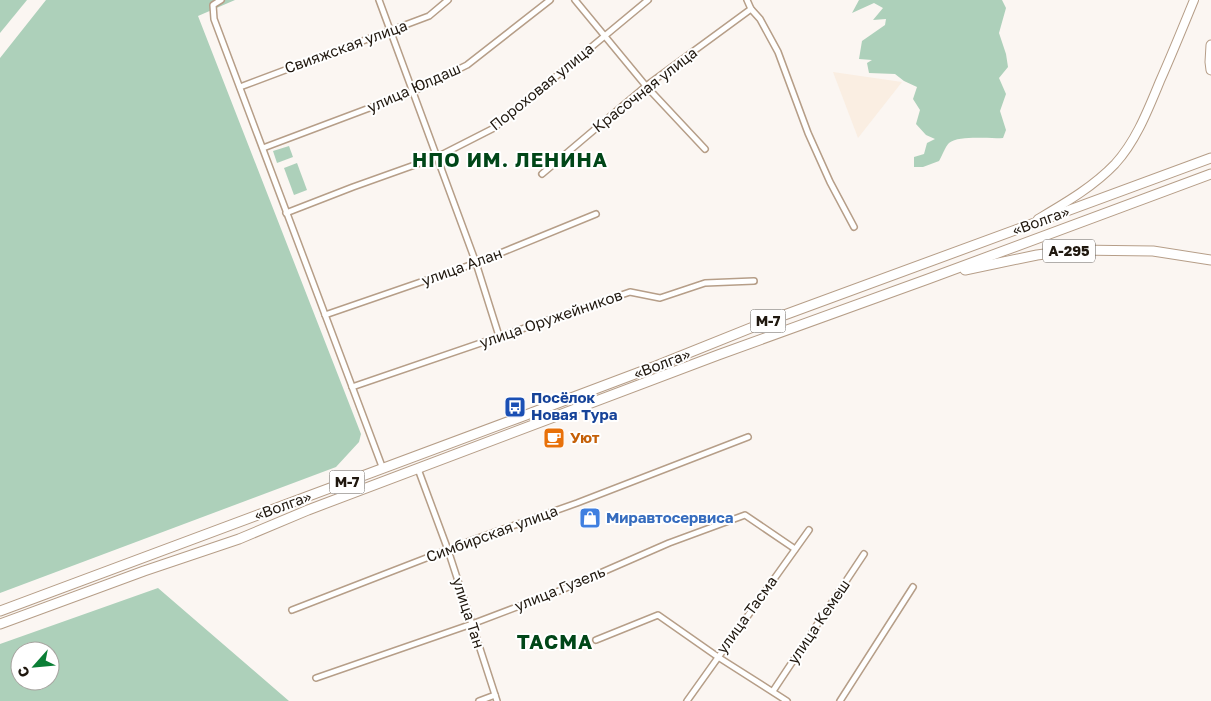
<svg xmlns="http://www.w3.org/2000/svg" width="1211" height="701" font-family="'Golos Text',sans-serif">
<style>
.built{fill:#faeee2}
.green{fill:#add0ba;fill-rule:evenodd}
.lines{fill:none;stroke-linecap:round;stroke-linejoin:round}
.street-casing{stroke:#b69e88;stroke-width:8}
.primary-casing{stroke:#b69e88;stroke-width:10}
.highway-casing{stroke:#b69e88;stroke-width:11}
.street{stroke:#fff;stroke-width:5}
.primary{stroke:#fff;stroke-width:8}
.highway{stroke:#fff;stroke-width:9}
.labels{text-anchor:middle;stroke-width:4;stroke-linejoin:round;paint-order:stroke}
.shield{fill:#fff;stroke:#635d57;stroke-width:1}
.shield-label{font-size:14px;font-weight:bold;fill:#20180f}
.street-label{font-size:15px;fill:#20180f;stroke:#fff}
.transit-label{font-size:15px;font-weight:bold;fill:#164399;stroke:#fff;text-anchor:start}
.food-label{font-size:15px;font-weight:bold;fill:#c56008;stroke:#fff;text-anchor:start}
.shop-label{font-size:15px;font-weight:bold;fill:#366cbe;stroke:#fff;text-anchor:start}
.district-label{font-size:20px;font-weight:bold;letter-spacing:1px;fill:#004618;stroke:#fff}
</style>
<rect width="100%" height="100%" fill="#fbf6f2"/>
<polygon class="built" points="833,72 902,82 858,138"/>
<g class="green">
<polygon points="0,0 27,0 0,33"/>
<polygon points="46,0 235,0 198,16 361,434 359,442 336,467 0,593 0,58"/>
<path d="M 859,0 L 1002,0 L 1006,8 L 999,33 L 1006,54 L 1008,67 L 999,78 L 1006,94 L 1000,111 L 1006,130 L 1003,138 C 988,139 960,135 949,143 C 945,147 942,156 939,161 L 923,167 L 914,167 L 914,157 L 924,154 L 927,143 L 935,139 L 926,135 L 916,124 L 920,110 L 913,99 L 917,87 L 904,81 L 895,74 L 869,73 L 867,63 L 872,60 L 859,59 L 862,41 L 885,25 L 886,19 L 873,20 L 883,8 L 874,3 L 852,13 Z"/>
<polygon points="289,146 293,157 277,163 273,151"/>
<polygon points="297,163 307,190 294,195 284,168"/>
<path d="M 158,588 L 289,701 L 0,701 L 0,644 ZM 20,651 L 50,651 L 50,681 L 20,681 Z"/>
</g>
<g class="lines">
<g class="street-casing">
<g id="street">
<polyline points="221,0 213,5 214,19 383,469"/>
<polyline points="379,0 476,263 499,336"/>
<polyline points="575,0 646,86 705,149"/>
<polyline points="747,0 751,9 760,19 778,52 808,133 830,182 854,227"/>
<polyline points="240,87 429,16 448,0"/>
<polyline points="263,148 412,92 467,65 550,0"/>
<polyline points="542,174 646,86 751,9"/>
<polyline points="286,213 353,187 437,157 494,128 648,0"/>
<polyline points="325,315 476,263 596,214"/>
<polyline points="352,387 630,292 660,298 705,283 754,281"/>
<polyline points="418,469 448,550 497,701"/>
<polyline points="292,610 478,538 577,503 748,437"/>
<polyline points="596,640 658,615 718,657 787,701"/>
<polyline points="316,678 472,624 559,591 669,543 745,515 795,549"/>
<polyline points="773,691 864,554"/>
<polyline points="479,701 495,695"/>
<polyline points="687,701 809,530"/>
<polyline points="840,701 913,587"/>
</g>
</g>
<g class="primary-casing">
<path id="primary" d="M 1038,219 C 1065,203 1093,187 1115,164 C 1136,141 1148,110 1160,81 C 1172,54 1183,27 1194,0"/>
</g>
<g class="highway-casing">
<g id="highway">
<polyline points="1211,45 1210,62 1211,70"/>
<polyline points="965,270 1037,255 1075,250 1153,251 1211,260"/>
<polyline points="0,611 518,418 656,366 768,321 1211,158"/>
<polyline points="0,624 144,571 239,539 308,510 718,355 928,279 1211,174"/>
</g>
</g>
<use href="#street" class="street"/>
<use href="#primary" class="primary"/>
<use href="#highway" class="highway"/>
</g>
<defs>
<g id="bus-square" transform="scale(1.125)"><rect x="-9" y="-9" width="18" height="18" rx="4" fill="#1a4fb4" stroke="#fff"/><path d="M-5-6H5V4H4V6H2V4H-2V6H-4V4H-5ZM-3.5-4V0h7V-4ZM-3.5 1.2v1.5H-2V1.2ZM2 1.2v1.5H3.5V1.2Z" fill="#fff"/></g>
<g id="cafe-square" transform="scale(1.125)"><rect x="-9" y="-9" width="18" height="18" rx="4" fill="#e8710a" stroke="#fff"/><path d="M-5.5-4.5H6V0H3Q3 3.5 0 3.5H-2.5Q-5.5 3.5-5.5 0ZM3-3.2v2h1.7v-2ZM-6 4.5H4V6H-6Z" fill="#fff"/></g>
<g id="shop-square" transform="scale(1.125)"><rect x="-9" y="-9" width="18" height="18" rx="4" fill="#3f7fe0" stroke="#fff"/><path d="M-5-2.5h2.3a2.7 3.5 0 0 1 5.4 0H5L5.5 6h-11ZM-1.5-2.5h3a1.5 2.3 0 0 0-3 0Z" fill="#fff"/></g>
</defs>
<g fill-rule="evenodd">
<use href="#bus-square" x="515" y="407"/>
<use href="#cafe-square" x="554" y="438"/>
<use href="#shop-square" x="590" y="518"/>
</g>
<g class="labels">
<g class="shield">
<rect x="1043" y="239.5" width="52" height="23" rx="4"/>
<rect x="750.5" y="309.5" width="35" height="23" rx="4"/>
<rect x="329.5" y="470.5" width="35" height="23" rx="4"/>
</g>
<g class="shield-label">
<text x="1069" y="256">А-295</text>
<text x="768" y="326">М-7</text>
<text x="347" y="487">М-7</text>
</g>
<g class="street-label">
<text transform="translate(346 47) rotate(-20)" y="5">Свияжская улица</text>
<text transform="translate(542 87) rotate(-39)" y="5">Пороховая улица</text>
<text transform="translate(414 88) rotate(-24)" y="5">улица Юлдаш</text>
<text transform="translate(645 90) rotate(-38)" y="5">Красочная улица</text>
<text transform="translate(1041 221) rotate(-20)" y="5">«Волга»</text>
<text transform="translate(462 267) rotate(-20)" y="5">улица Алан</text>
<text transform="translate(551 319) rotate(-19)" y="5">улица Оружейников</text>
<text transform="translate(662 364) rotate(-21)" y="5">«Волга»</text>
<text transform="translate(283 506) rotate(-20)" y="5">«Волга»</text>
<text transform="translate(492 534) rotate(-20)" y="5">Симбирская улица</text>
<text transform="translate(560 589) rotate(-22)" y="5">улица Гузель</text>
<text transform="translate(468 613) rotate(72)" y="5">улица Тан</text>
<text transform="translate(747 615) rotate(-54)" y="5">улица Тасма</text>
<text transform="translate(819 622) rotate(-56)" y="5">улица Кемеш</text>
</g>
<g class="transit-label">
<text x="531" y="403">Посёлок<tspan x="531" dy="17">Новая Тура</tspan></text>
</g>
<g class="food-label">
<text x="570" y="443">Уют</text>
</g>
<g class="shop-label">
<text x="606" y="523">Миравтосервиса</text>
</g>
<g class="district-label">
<text x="510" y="167">НПО ИМ. ЛЕНИНА</text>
<text x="555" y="649">ТАСМА</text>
</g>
</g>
<g transform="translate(35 666) rotate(243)"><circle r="24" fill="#ffffff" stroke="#a6a39f"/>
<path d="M0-4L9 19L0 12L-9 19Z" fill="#0a7e35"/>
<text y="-8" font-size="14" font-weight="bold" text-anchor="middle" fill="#20180f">С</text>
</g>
</svg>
